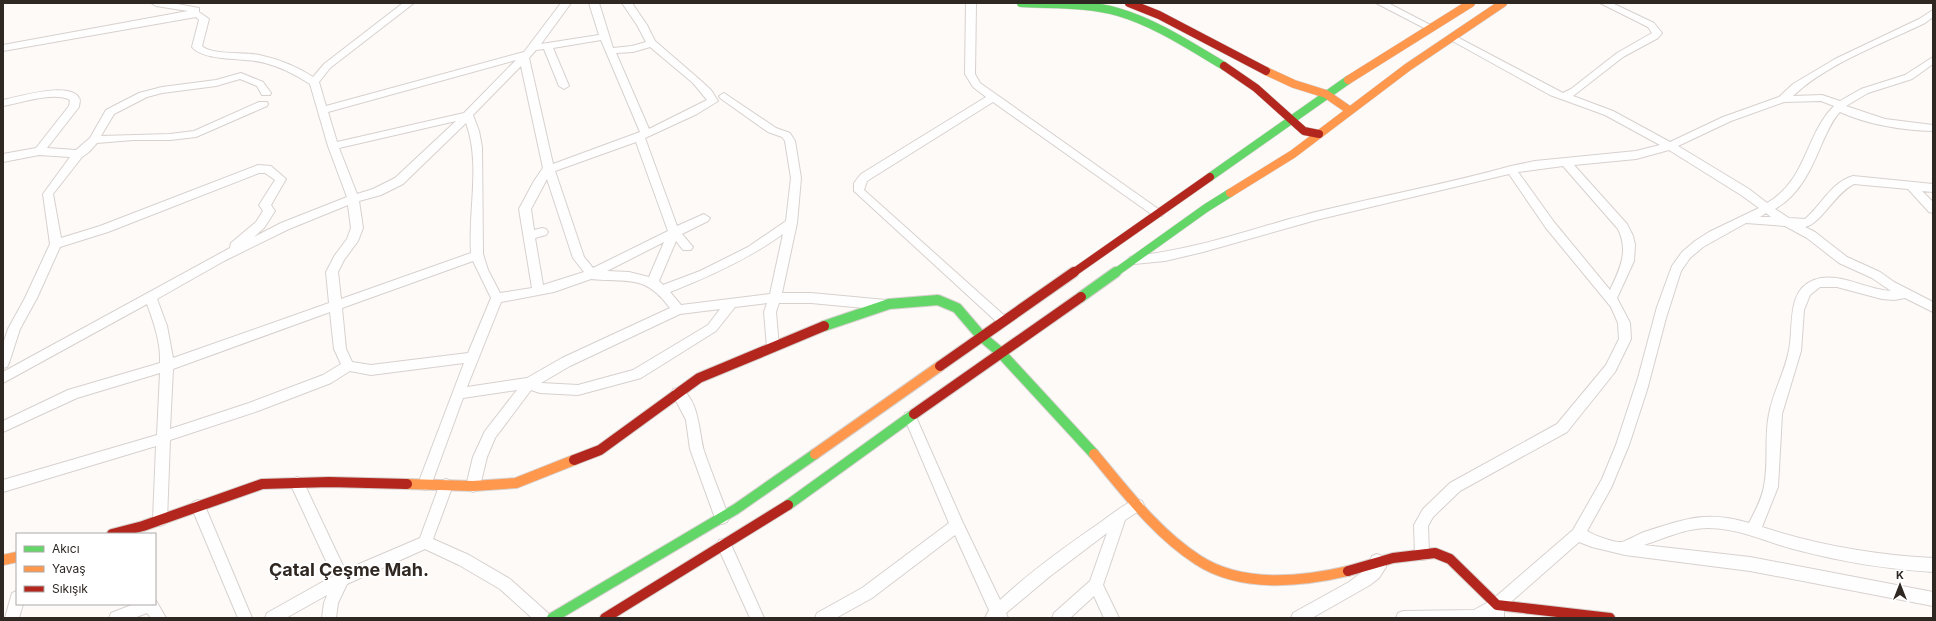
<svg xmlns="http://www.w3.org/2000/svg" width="1936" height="621" font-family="Inter,sans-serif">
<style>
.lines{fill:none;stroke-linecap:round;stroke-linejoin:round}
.street-casing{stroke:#d7d1ce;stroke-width:2}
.fast-far1-casing{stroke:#d7d1ce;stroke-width:9}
.fast-casing{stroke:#d7d1ce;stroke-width:12}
.slow-far1-casing{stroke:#d7d1ce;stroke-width:9}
.slow-casing{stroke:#d7d1ce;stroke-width:12}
.jam-far1-casing{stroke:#d7d1ce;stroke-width:9}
.jam-casing{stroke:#d7d1ce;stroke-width:12}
.street{fill:#fffefe;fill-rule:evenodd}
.fast-far1{stroke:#63d668;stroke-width:8}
.fast{stroke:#63d668;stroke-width:10}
.slow-far1{stroke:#ff974d;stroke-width:8}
.slow{stroke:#ff974d;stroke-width:10}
.jam-far1{stroke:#b3261e;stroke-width:8}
.jam{stroke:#b3261e;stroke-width:10}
.labels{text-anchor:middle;stroke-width:4;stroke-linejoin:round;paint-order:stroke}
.near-district-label{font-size:18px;font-weight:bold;fill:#2f2722;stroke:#fff}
</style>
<rect width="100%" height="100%" fill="#fdfaf8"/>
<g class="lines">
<g class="street-casing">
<g id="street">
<path d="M 151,3 L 172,3 L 199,8 L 199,12 L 209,19 L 202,46 C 211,55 244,52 259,55 C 278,59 296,66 313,77 L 324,64 L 403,3 L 414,3 L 330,68 L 319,82 L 326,106 L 524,52 L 561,3 L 571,3 L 541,44 L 599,35 L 589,3 L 599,3 L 613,48 L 632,46 L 646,42 L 637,25 L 622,3 L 632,3 L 647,25 L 655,41 L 699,79 L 711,90 L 718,101 L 697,114 L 645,138 L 677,226 L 704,214 L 710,218 L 708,221 L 682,234 L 693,247 L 691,250 L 683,250 L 676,241 L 659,281 L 663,285 L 700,271 L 748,247 L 786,221 L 791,178 L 785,141 L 782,137 L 768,132 L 720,98 L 719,96 L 724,93 L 776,128 L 790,133 L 795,141 L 801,178 L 797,223 L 782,293 L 811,293 L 886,300 L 890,302 L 892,305 L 890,308 L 886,310 L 811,303 L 779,303 L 776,312 L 779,347 L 777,350 L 773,352 L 769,350 L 767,347 L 764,312 L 767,303 L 735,307 L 716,331 L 641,378 L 578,395 L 540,393 L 531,390 L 495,438 L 487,457 L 480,486 L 478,490 L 473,492 L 468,490 L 466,486 L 473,457 L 485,431 L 517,390 L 463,398 L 430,488 L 425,490 L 420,488 L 418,484 L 464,363 L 371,375 L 350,371 L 331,383 L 258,411 L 170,440 L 167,520 L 165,524 L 160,526 L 155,524 L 153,520 L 156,446 L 3,492 L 3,480 L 157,435 L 160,373 L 77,398 L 3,432 L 3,421 L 68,390 L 160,363 C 161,343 154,323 147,304 L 3,383 L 3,372 L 230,248 L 231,243 L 256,222 L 263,211 L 259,205 L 275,180 L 265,173 L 259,173 L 108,232 L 60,247 L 37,298 L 20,329 L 9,363 L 7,367 L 3,368 L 3,344 L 8,329 L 25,298 L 50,244 L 43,194 L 70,157 L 39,155 L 3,162 L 3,154 L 36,148 L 69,106 L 70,100 C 55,91 20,103 3,106 L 3,100 C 18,97 70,81 79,98 C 81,100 79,104 79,107 L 47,148 L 76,150 L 90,138 L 106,110 L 139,93 L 162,87 L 216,80 L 241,73 L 263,82 L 271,93 L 270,95 L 262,95 L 257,86 L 240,79 L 216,86 L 162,93 L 147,97 L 114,114 L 101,136 L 170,134 L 194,131 L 259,102 L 267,102 L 268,104 L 267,106 L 196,137 L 170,140 L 133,140 L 97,143 L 89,152 L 82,157 L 53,194 L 61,238 L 100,226 L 258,165 L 271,166 L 286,179 L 271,205 L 275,211 L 264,228 L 254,237 L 281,223 L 347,197 L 328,146 L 310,84 C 296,75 281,67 265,63 C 245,57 204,62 192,47 L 199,20 L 196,17 L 3,51 L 3,45 L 188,11 L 156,6 ZM 601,40 L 640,132 L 553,164 L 529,58 L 536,50 L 544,49 L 559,86 L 564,89 L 569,86 L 553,48 ZM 650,47 L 693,83 L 707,100 L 649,129 L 616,53 L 633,52 ZM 516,60 L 464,113 L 337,142 L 328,112 ZM 521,66 L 543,168 L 534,181 L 519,209 L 532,288 L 500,293 L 488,270 L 483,254 L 482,147 L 479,131 L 473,115 ZM 456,121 L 395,178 L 373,189 L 357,194 L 339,148 ZM 466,123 C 481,164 468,210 471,253 L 341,299 L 338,272 L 344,260 L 358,241 L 363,228 L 359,201 L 381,195 L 403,184 ZM 636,142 L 668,231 L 593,268 L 584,257 L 555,171 ZM 547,179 L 573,258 L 584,272 L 543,285 L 535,238 L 546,235 L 548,232 L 546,229 L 542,228 L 534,230 L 531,209 ZM 348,205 L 351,228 L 347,239 L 335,255 L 326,272 L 329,303 L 173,358 L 167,326 L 157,299 L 224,261 L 289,229 ZM 783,234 L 770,294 L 681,305 L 670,292 C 711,276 748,259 783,234 ZM 664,242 L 649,277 L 629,272 L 607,271 ZM 473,261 L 491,298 L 468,353 L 371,365 L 352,362 L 346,349 L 342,308 ZM 591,279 C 628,283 644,273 670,308 L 562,358 L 527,378 L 467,387 L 501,302 L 554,292 ZM 720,309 L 708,325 L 633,370 L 578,385 L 541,383 L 570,366 L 680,314 ZM 330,312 L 334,349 L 341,364 L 323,375 L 249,403 L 170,429 L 173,369 Z"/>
<polygon points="966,3 976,3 975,74 980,83 1164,213 1162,216 1154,216 993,102 867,181 864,190 1007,318 1009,321 1007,324 1003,326 999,324 854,191 854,183 861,174 986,97 973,87 965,74"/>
<polygon points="1376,3 1388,3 1436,28 1431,31 1428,30"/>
<path d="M 1600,3 L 1612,3 L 1654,23 L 1662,33 L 1658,38 L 1623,57 L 1573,96 L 1613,111 L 1670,142 L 1723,117 L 1779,97 L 1793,84 L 1835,59 L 1919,19 L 1933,10 L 1933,17 L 1925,23 C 1884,43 1826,64 1793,96 L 1822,95 L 1840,101 L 1861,89 L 1905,75 L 1933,57 L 1933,64 L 1912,79 L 1868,93 L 1846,106 L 1885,119 L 1933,125 L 1933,131 C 1902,130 1869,125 1840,112 C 1832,120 1828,131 1823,141 C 1812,167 1801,194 1775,209 L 1789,218 L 1805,219 C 1822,205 1830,183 1853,176 L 1933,184 L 1933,192 L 1922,191 L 1933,202 L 1933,213 L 1929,212 L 1908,189 L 1854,184 C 1835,193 1821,224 1805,227 L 1815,232 L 1847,257 L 1880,272 L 1894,282 L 1933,302 L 1933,312 L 1905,298 L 1894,300 L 1882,299 L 1837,287 L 1820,287 L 1810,295 L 1804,310 L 1801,351 L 1782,414 L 1778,487 L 1762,527 C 1817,545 1875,555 1933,558 L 1933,572 C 1887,569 1842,562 1797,550 C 1768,543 1740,528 1708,528 C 1686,528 1665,538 1644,545 L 1750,557 L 1933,592 L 1933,606 L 1750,571 L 1625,555 L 1592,547 L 1579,542 L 1504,608 L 1504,618 L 1396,618 L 1398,613 L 1403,611 L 1474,610 L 1492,600 L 1573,530 L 1602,479 L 1616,445 L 1638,378 L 1657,307 L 1672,266 L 1682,252 L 1695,241 L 1709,232 L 1759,208 L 1741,195 L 1669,150 L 1636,159 L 1574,165 L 1627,224 L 1633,236 L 1635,245 L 1634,261 L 1617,298 L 1630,323 L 1631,339 L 1615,372 L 1567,432 L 1460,491 L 1433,517 L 1428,526 L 1429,554 L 1427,559 L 1422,560 L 1417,559 L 1415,554 L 1414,525 L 1423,509 L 1450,483 L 1557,424 L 1606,365 L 1619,339 L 1618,323 L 1611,307 L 1546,228 L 1509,174 L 1316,220 L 1203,252 L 1165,261 L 1134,264 L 1130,263 L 1128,260 L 1130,257 L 1134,256 C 1197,250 1256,227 1316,212 C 1381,196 1447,184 1511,166 L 1535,161 L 1636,151 L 1660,145 L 1605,115 L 1550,95 L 1447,38 L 1452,35 L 1455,36 L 1563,93 L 1571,89 L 1617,53 L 1652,33 L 1648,27 ZM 1821,101 L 1834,106 C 1805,135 1807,180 1767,203 L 1749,189 L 1678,146 L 1731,121 L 1784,102 ZM 1563,166 L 1618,229 C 1629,251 1620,269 1610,290 L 1554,222 L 1518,172 ZM 1766,213 L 1771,217 L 1760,217 ZM 1746,223 L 1785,226 L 1807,238 L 1839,263 L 1872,278 L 1891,291 C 1866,290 1839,271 1814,280 C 1786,290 1794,327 1789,350 C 1785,372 1773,392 1769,414 C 1764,438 1769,462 1764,486 C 1762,499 1755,511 1749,523 C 1706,510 1685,519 1644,532 C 1639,534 1626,541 1622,542 C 1614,543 1594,535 1587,531 L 1611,488 L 1629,445 L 1647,390 L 1666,318 L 1681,271 L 1690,258 L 1703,247 Z"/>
<path d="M 678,388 C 699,395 699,434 704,451 C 712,474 721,496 729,518 L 727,522 L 722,524 L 717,522 L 715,518 L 690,449 L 686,420 L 672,393 L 673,389 Z"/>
<path d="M 910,412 L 915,413 L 916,417 L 963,523 L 1000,600 C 1031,571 1066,546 1101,522 C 1112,514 1124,504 1137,499 L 1142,501 L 1144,505 L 1142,509 L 1125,520 L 1103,585 L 1119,618 L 1104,618 L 1094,596 L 1070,618 L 1052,618 L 1054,613 L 1090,581 L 1107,533 L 1049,577 L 1006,613 L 1008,618 L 985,618 L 989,610 L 955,535 L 872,598 L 836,618 L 815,618 L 817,613 L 862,588 L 949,523 L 904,417 L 905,413 Z"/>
<polygon points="297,477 302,479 345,570 420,538 441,481 446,479 451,481 453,485 433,539 469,555 510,579 548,613 550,618 532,618 500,589 459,565 425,549 347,584 338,603 336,618 322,618 324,603 327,595 286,618 265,618 267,613 333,576 290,483 292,479"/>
<polygon points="198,500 203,502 205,506 252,618 238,618 191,506 193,502"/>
<polygon points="724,539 729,540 764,618 750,618 717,545 719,540"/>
<polygon points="1377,554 1382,556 1386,567 1379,578 1370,585 1312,618 1291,618 1293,613 1349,582 1371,565 1370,561 1372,556"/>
<polygon points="17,591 17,604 23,604 19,618 5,618 12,593"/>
<polygon points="155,599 166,618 151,618 147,613 134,618 109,618 111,613 134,604 155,604"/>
</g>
</g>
<g class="fast-far1-casing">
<g id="fast-far1">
<path d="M 1021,3 C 1053,5 1087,3 1118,12 C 1156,23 1190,46 1224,66"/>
<polyline points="1210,177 1348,80"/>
<polyline points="1115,273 1206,208 1230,193"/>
</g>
</g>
<g class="fast-casing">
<g id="fast">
<polyline points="1081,297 1116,272"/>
<polyline points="824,326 889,304 938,300 957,308 981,336 1000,352 1094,454"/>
<polyline points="788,505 914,414"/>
<polyline points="552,618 736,509 815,454"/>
</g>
</g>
<g class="slow-far1-casing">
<g id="slow-far1">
<polyline points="1266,71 1294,84 1326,94 1349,110"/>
<polyline points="1348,80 1471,3"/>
<polyline points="1230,193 1293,154 1408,67 1503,3"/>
</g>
</g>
<g class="slow-casing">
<g id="slow">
<polyline points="815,454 940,366"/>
<path d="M 1094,454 C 1125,491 1156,533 1198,560 C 1241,588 1301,582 1348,571"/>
<polyline points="407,484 473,486 516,483 574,460"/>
<polyline points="3,560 17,557"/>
</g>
</g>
<g class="jam-far1-casing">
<g id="jam-far1">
<polyline points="1129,3 1159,15 1266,71"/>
<polyline points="1224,66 1256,88 1304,131 1319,134"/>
<polyline points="1073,273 1210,177"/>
</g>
</g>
<g class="jam-casing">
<g id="jam">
<polyline points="940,366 1074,272"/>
<polyline points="914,414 1081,297"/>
<polyline points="574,460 600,450 699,378 824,326"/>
<polyline points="112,534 143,526 262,484 329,482 407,484"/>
<polyline points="1348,571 1393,558 1435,553 1450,559 1497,605 1610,618"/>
<polyline points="605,618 788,505"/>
</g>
</g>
<use href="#street" class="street"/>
<use href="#fast-far1" class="fast-far1"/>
<use href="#fast" class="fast"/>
<use href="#slow-far1" class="slow-far1"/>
<use href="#slow" class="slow"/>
<use href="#jam-far1" class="jam-far1"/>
<use href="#jam" class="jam"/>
</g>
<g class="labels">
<g class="near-district-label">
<text x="349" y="576">Çatal Çeşme Mah.</text>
</g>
</g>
<rect width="1936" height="621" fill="none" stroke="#2f2722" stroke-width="8"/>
<rect x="16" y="533" width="140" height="72" fill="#ffffff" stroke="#aca9a7"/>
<rect x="24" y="546" width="20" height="6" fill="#63d668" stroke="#aca9a7"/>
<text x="52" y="553" font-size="12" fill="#2f2722">Akıcı</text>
<rect x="24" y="566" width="20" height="6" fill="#ff974d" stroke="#aca9a7"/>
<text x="52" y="573" font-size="12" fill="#2f2722">Yavaş</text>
<rect x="24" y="586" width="20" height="6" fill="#b3261e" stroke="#aca9a7"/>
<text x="52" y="593" font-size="12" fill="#2f2722">Sıkışık</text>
<g transform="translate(1900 585)" stroke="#ffffff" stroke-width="3" paint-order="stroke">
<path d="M0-3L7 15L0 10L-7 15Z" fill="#2f2722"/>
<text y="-6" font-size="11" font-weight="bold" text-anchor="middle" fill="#2f2722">K</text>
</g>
</svg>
